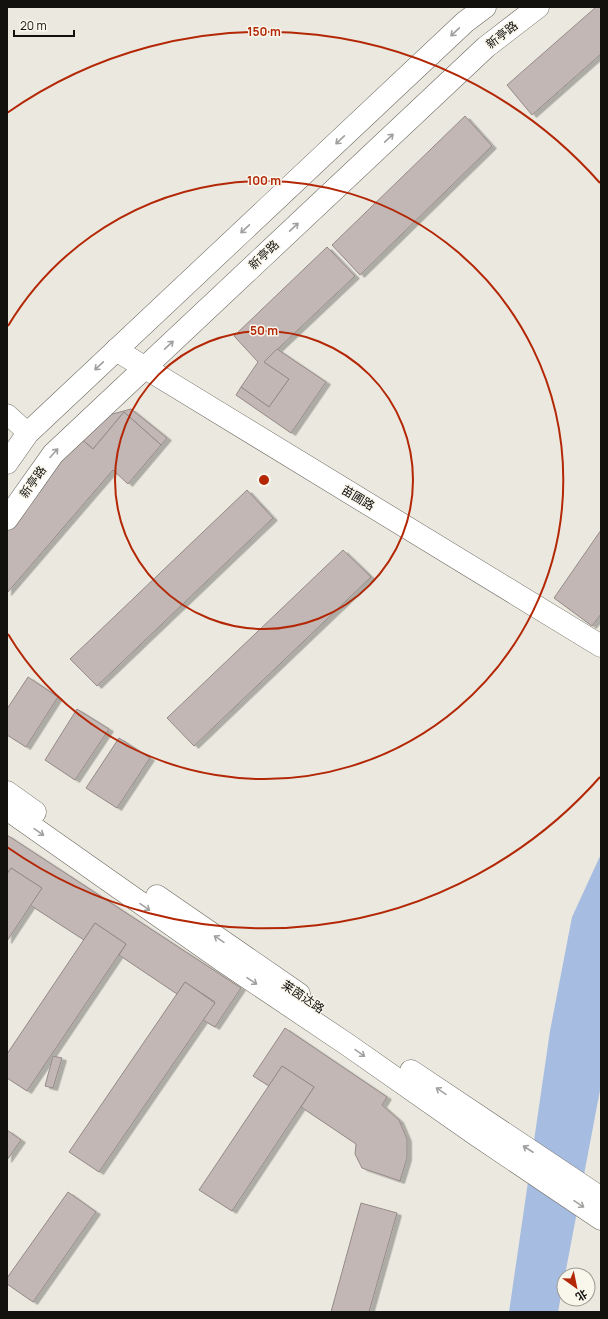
<svg xmlns="http://www.w3.org/2000/svg" width="608" height="1319" font-family="Manrope,'Noto Sans SC',sans-serif">
<style>
.water{fill:#a7bce1}
.building{fill:#c2b7b4;stroke:#958a87;filter:url(#shadow)}
.lines{fill:none;stroke-linecap:round;stroke-linejoin:round}
.street-casing{stroke:#6a675f;stroke-width:21}
.secondary-casing{stroke:#6a675f;stroke-width:23}
.street{stroke:#fff;stroke-width:20}
.secondary{stroke:#fff;stroke-width:22}
.oneway{stroke:#a0a09f}
.ring{fill:none;stroke:#b32706;stroke-width:2}
.labels{text-anchor:middle;stroke-width:3;stroke-linejoin:round;paint-order:stroke}
.street-label{font-size:12px;fill:#12110e;stroke:#f9f6ec}
.centre{fill:#b32706;stroke:#f9f6ec;stroke-width:2}
.ring-label{font-size:12px;text-anchor:middle;font-weight:bold;fill:#b32706;stroke:#f9f6ec;stroke-width:3;stroke-linejoin:round;paint-order:stroke}
</style>
<defs>
<filter id="shadow"><feDropShadow dx="4.5" dy="2.5" stdDeviation="0" flood-color="#0004"/></filter>
</defs>
<rect width="100%" height="100%" fill="#ebe9df"/>
<polygon class="water" points="601,854 601,1085 558,1312 509,1312 550,1031 572,917"/>
<g class="building">
<polygon points="596,7 601,7 601,54 532,115 507,85"/>
<polygon points="465,116 492,146 360,275 332,245"/>
<polygon points="327,247 355,276 264,362 289,379 269,407 241,387 258,362 234,336"/>
<polygon points="277,349 326,382 291,433 236,395 241,387 269,407 289,379 264,362"/>
<polygon points="131,409 167,438 161,445 124,412 93,449 79,437 94,419"/>
<polygon points="124,412 161,445 128,484 113,470 7,593 7,520 79,437 93,449"/>
<polygon points="247,490 273,518 97,686 70,659"/>
<polygon points="601,530 601,614 592,626 554,598"/>
<polygon points="343,550 371,577 194,746 167,718"/>
<polygon points="28,677 58,697 26,747 7,735 7,709"/>
<polygon points="77,709 109,729 75,780 45,760"/>
<polygon points="119,738 150,758 117,808 86,788"/>
<polygon points="7,835 241,988 215,1027 203,1020 215,1002 185,982 177,994 119,955 126,944 95,923 84,940 30,905 42,888 11,868 7,874"/>
<polygon points="11,868 42,888 7,941 7,874"/>
<polygon points="95,923 126,944 27,1091 7,1078 7,1054"/>
<polygon points="185,982 215,1003 99,1172 69,1152"/>
<polygon points="285,1028 387,1097 382,1105 399,1120 407,1139 407,1158 400,1181 362,1168 355,1154 356,1144 301,1107 314,1087 282,1066 269,1086 253,1076"/>
<polygon points="53,1056 62,1058 53,1088 45,1086"/>
<polygon points="282,1066 314,1087 232,1211 199,1190"/>
<polygon points="7,1130 21,1140 7,1160"/>
<polygon points="68,1192 96,1212 33,1302 7,1284 7,1278"/>
<polygon points="361,1203 397,1213 369,1312 331,1312"/>
</g>
<g class="lines">
<g class="street-casing">
<polyline id="street" points="7,414 28,433"/>
</g>
<g class="secondary-casing">
<g id="secondary">
<polyline points="116,350 601,646"/>
<polyline points="7,463 28,433 465,22 485,7"/>
<polyline points="7,519 53,454 486,47 538,7"/>
<polyline points="7,792 35,812"/>
<polyline points="7,809 223,961 348,1045 475,1134 601,1219"/>
<polyline points="157,896 299,994"/>
<polyline points="411,1071 601,1198"/>
</g>
</g>
<use href="#street" class="street"/>
<use href="#secondary" class="secondary"/>
</g>
<defs><path id="oneway-shaft" d="M-6 0H5M1.5-3L5.5 0L1.5 3" fill="none" stroke-width="1.6" stroke-linecap="round" stroke-linejoin="round"/></defs>
<g class="oneway">
<use href="#oneway-shaft" transform="translate(455 32) rotate(137)"/>
<use href="#oneway-shaft" transform="translate(389 138) rotate(-43)"/>
<use href="#oneway-shaft" transform="translate(340 140) rotate(137)"/>
<use href="#oneway-shaft" transform="translate(294 227) rotate(-43)"/>
<use href="#oneway-shaft" transform="translate(245 229) rotate(137)"/>
<use href="#oneway-shaft" transform="translate(169 345) rotate(-43)"/>
<use href="#oneway-shaft" transform="translate(99 366) rotate(137)"/>
<use href="#oneway-shaft" transform="translate(54 453) rotate(-48)"/>
<use href="#oneway-shaft" transform="translate(39 832) rotate(35)"/>
<use href="#oneway-shaft" transform="translate(145 907) rotate(35)"/>
<use href="#oneway-shaft" transform="translate(219 939) rotate(-146)"/>
<use href="#oneway-shaft" transform="translate(252 981) rotate(34)"/>
<use href="#oneway-shaft" transform="translate(360 1053) rotate(35)"/>
<use href="#oneway-shaft" transform="translate(441 1091) rotate(-146)"/>
<use href="#oneway-shaft" transform="translate(528 1149) rotate(-147)"/>
<use href="#oneway-shaft" transform="translate(579 1204) rotate(34)"/>
</g>
<g class="ring">
<circle cx="264" cy="480" r="149"/>
<path d="M8 326A299 299 0 1 1 8 634"/>
<path d="M600 777A448 448 0 0 1 7 847M7 113A448 448 0 0 1 600 183"/>
</g>
<g class="labels">
<g class="street-label">
<text transform="translate(502 35) rotate(-38)" y="4">新亭路</text>
<text transform="translate(264 255) rotate(-43)" y="4">新亭路</text>
<text transform="translate(33 482) rotate(-55)" y="4">新亭路</text>
<text transform="translate(358 498) rotate(31)" y="4">苗圃路</text>
<text transform="translate(303 997) rotate(34)" y="4">莱茵达路</text>
</g>
</g>
<circle cx="264" cy="480" r="6" class="centre"/>
<g class="ring-label">
<text x="264" y="36">150 m</text>
<text x="264" y="185">100 m</text>
<text x="264" y="335">50 m</text>
</g>
<rect width="608" height="1319" fill="none" stroke="#12110e" stroke-width="16"/>
<g transform="translate(576 1287) rotate(147)"><circle r="19" fill="#f9f6ec" stroke="#9d9a93"/>
<path d="M0-3L7 15L0 10L-7 15Z" fill="#b32706"/>
<text y="-6" font-size="11" font-weight="bold" text-anchor="middle" fill="#12110e">北</text>
</g>
<path d="M14 30v6h60v-6" fill="none" stroke="#12110e" stroke-width="2"/>
<text x="20" y="30" font-size="12" fill="#12110e" stroke="#f9f6ec" stroke-width="3" paint-order="stroke">20 m</text>
</svg>
